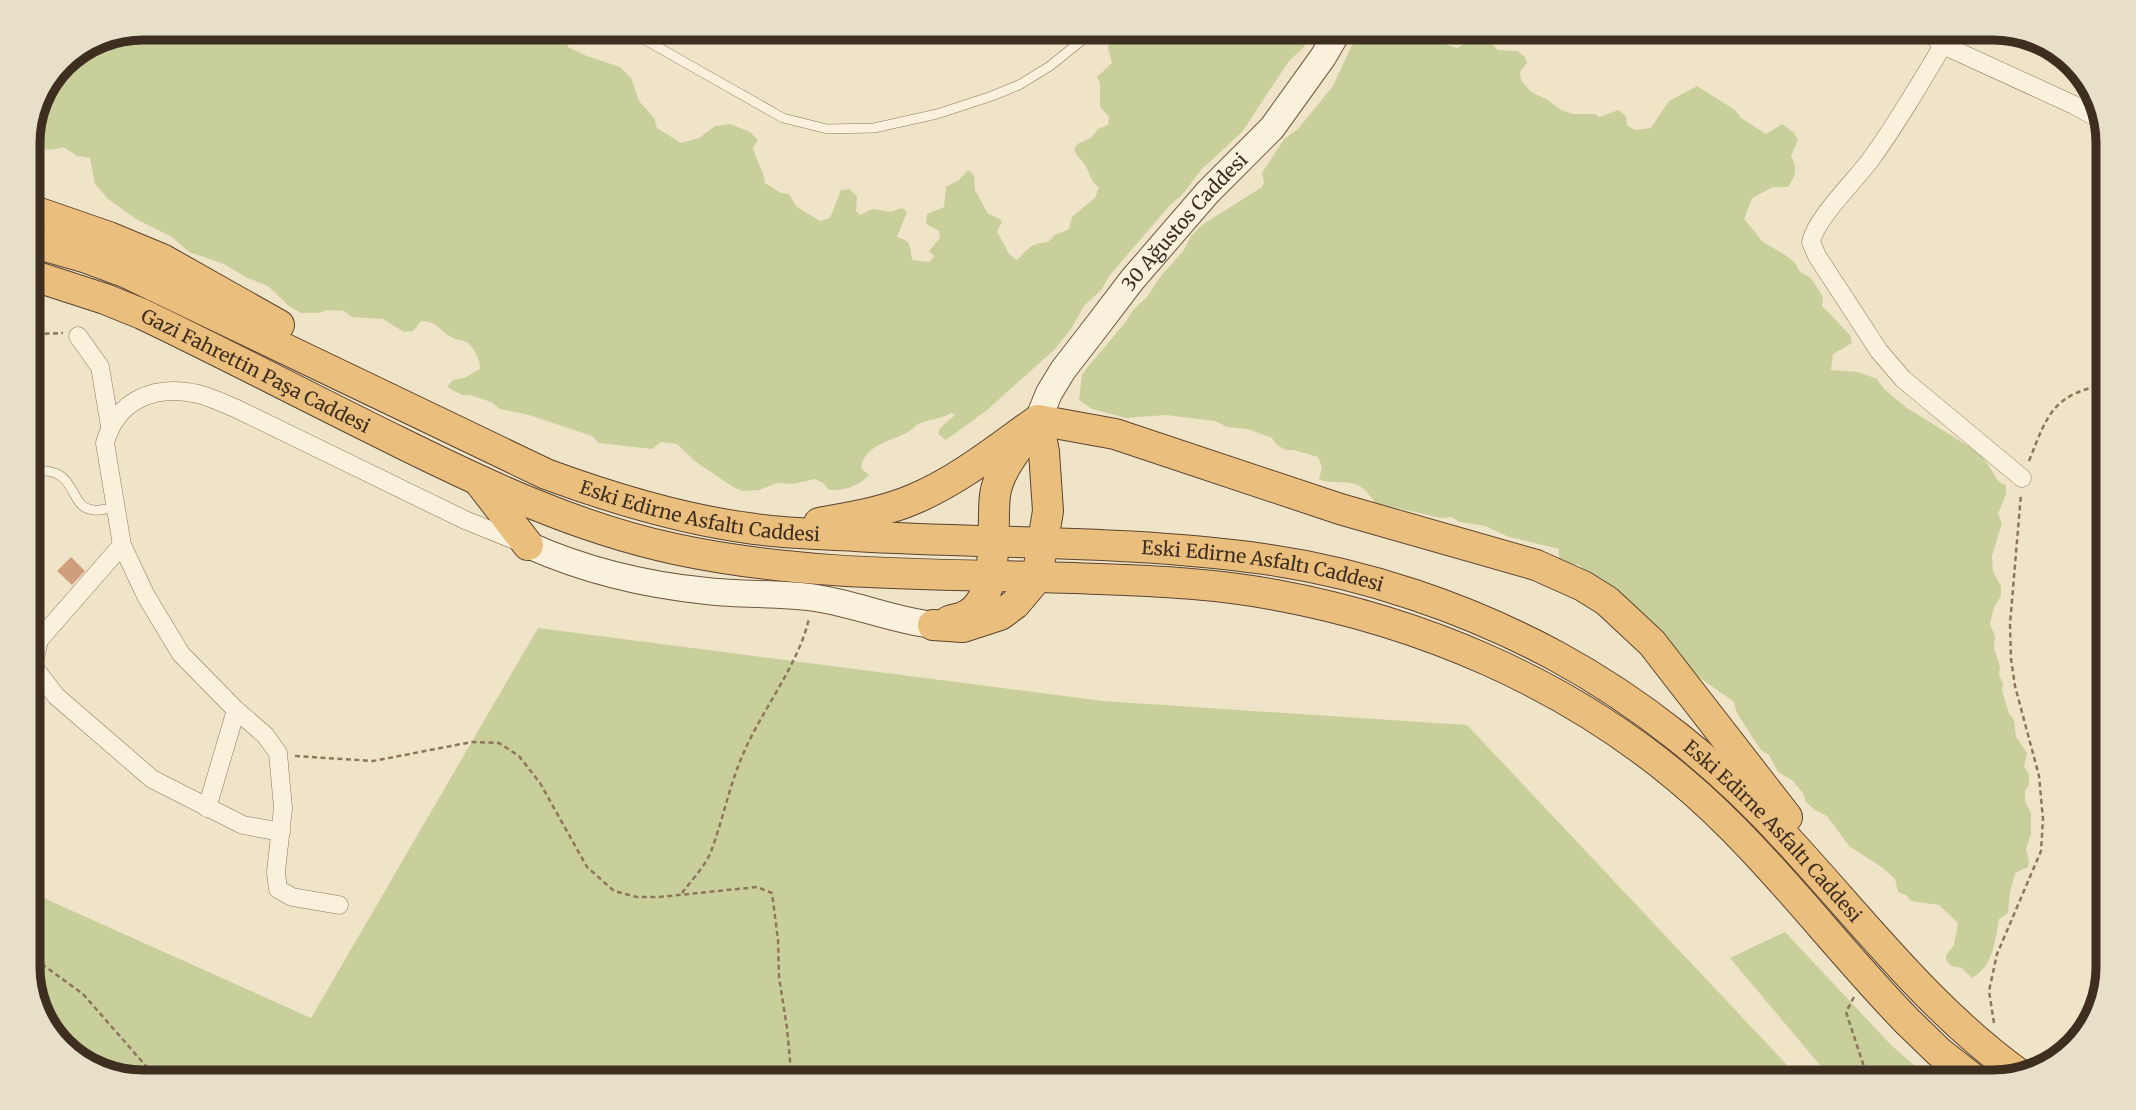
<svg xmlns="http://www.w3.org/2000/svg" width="2136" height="1110" font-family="Merriweather,serif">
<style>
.green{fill:#c9cf9b}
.building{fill:#cf9f7d}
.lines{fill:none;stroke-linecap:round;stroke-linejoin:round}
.service-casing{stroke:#8d765c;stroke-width:10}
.minor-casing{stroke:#8d765c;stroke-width:19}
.secondary-casing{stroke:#6f573f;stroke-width:28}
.trunk-casing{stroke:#5b4430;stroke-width:32}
.path{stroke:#8d765c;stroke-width:2.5;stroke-dasharray:5 3.5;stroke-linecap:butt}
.service{stroke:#faf1dc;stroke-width:9}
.minor{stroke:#faf1dc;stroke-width:18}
.secondary{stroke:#faf1dc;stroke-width:26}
.trunk{stroke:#eabe7c;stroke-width:30}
.labels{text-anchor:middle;stroke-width:6;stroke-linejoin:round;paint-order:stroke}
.street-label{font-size:19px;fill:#3d2e20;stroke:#f7eed8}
.rim{fill:none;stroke:#3d2e20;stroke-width:9}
</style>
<rect width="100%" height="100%" fill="#f0e4c8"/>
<g class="green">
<path d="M 143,28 L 572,28 L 567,37 L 568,47 L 587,56 L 620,67 L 631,78 L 639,101 L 654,118 L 657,128 L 681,143 L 699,138 L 715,126 L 730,124 L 750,132 L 758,140 L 753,148 C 757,163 763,168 765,183 L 781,193 L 789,194 L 797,207 L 820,221 L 830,218 L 841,190 L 849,189 L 857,196 L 856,211 L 860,215 L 872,209 L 891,212 L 902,208 L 907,212 L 897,237 C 912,241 910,246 912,260 L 930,262 L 934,256 L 929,251 L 940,238 L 939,231 L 926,224 L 927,214 L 944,207 L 946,187 L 959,180 L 968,170 L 974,175 L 975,190 L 988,214 L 1000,219 L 1002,222 L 997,231 L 1009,254 L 1017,260 C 1029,249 1028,244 1048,242 L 1055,235 L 1069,229 L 1072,217 L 1095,198 L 1099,187 C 1089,180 1091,175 1085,165 C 1081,159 1077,157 1074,149 L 1077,144 L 1091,138 L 1098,129 L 1108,125 L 1109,117 L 1100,107 L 1100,83 L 1097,77 L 1112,63 L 1108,48 L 1112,35 L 1127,28 L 1313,28 L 1304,47 L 1289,61 L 1242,132 L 1202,169 L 1182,195 L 1170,205 L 1110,275 L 1101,290 L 1084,306 L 1071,329 L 1054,350 L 987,410 L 946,440 L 938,434 L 940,428 L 955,415 L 951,413 C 941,419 931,419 920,423 C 915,425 916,427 911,430 C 893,442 865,443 861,468 L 869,475 C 859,486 844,491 829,490 L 823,483 L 815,479 L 793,484 L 777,483 L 759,490 L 743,491 L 733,487 L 696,462 L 677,444 L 661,442 L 652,449 L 599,443 L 592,436 L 529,415 L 500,409 L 491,402 L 470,395 L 462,395 L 447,387 L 453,380 L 464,378 L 480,369 C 480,360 475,349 468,343 C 463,340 456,340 451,337 C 439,331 440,322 421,321 L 413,331 L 404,332 L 383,319 L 352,317 L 344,311 L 327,310 L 319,313 L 301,313 L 289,306 L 268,286 L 245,277 L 224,264 L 189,252 L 172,237 L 136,219 L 108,199 L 95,184 L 90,158 L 77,156 L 63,147 C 49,152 41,150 28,141 L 28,136 L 62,61 Z"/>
<path d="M 1362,28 L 1439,28 L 1444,37 L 1445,44 L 1457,48 L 1473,39 L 1488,41 L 1498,50 L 1517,51 L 1525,57 L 1527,63 L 1520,72 L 1521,80 L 1531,92 L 1548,100 L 1561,110 L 1573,114 L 1595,114 L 1600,117 L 1618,110 L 1626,116 L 1627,125 L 1635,130 L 1651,128 L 1669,101 L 1697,86 L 1735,110 L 1741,118 L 1766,134 L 1782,124 L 1793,132 L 1798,140 L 1791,156 C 1798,169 1796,175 1788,187 L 1773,187 L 1752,198 L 1744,219 L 1763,242 L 1787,256 L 1795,263 L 1800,272 L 1811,278 L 1823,297 L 1822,306 L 1850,335 L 1852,343 L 1833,354 L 1831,370 L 1858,372 L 1877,379 L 1884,389 L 1907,408 L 1981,454 L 1999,482 L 2006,485 L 2006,494 L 1998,514 L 2002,523 L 1992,556 L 1993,572 L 2001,586 L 2001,596 L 1994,607 L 1990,624 L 1995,636 L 1994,648 L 2000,667 L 1999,675 L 2003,684 L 2002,691 L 2009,713 L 2014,720 L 2016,737 L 2027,753 L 2024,767 L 2029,774 L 2029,784 L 2025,791 L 2025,801 L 2031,813 L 2031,834 L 2026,849 L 2029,861 L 2028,867 L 2015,873 L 2010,893 L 2008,913 L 1999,919 C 1995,942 1993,966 1972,978 L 1962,968 L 1951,966 L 1946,960 L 1946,955 L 1954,945 L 1958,923 L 1939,905 L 1911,901 L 1906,895 L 1898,892 L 1895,879 L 1883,868 L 1849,846 L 1827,816 L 1815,810 L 1806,802 L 1803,793 L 1792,780 L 1778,772 L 1769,755 L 1761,750 L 1750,734 L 1736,711 L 1734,702 L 1696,675 L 1579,565 L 1564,563 L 1559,557 L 1559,549 L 1509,537 L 1485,526 L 1460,522 L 1451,517 L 1441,518 L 1375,503 C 1356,473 1346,487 1319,480 L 1322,467 L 1318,457 L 1294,450 L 1285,450 L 1276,444 L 1272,438 L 1248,429 L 1227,427 L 1215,421 L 1166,415 L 1126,418 L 1092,409 L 1079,400 L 1082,375 L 1086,369 L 1124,324 L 1133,310 L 1147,297 L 1160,277 L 1184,250 L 1191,236 L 1202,225 L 1262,187 L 1264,182 L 1262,173 L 1284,139 L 1298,129 L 1333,86 L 1352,45 Z"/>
<polygon points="538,628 1103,701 1467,725 1803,1082 143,1082 92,1070 48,1031 28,975 28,891 311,1018"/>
<polygon points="1785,932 1892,1046 1934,1082 1834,1082 1730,958"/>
</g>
<polygon class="building" points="71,557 85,571 72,585 57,571"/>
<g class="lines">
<g class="service-casing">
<g id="service">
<polyline points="626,29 783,118 827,129 874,128 937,114 992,96 1019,85 1050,66 1097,28"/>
<path d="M 28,472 C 82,463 65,508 94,510 C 101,511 109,508 116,507"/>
</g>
</g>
<g class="minor-casing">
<g id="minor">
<polyline points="1924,28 1943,45 2074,105 2103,121"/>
<path d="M 1943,45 C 1920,84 1897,123 1871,159 C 1855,181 1816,218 1811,242 L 1817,256 L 1879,351 L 1903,379 L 2022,478"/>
<polyline points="78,336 100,367 110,426"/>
<polyline points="122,545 39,640 33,666 56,696 152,779 243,825 281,832"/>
<polyline points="207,808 236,710"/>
<path d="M 339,905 L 292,897 L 278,889 L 276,872 L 283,808 L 278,753 L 265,735 L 236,710 L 181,654 L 146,596 L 122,545 L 105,443 C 117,399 156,384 198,394 C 210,397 223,403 235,408 L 465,520 L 522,543"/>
</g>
</g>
<g class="secondary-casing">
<g id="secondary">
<path id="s1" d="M 1038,420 L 1049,393 L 1063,370 L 1097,326 L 1132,280 L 1208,192 L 1272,128 L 1323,57 L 1340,28"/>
<path d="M 528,545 C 584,570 646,585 707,591 C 741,595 775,593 809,597 C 851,602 891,620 933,625"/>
</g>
</g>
<g class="trunk-casing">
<g id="trunk">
<polyline points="28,209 109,237 162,259 279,325"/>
<path id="s2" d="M 28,241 L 84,257 L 127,273 L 546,474 C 614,499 683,520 755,529 C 788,534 822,534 855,536 C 991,544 1129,540 1264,559 C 1364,573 1467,608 1556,656 C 1641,702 1720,766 1785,837 C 1861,919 1928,1008 2019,1074"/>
<path id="s3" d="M 28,274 L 105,299 L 142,314 C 228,355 313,400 399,442 C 488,486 577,528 675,549 C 814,579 958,573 1099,579 C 1158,581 1218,584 1276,595 C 1422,622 1563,682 1677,777 C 1764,849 1830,942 1908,1022 L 1939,1052 L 1977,1082"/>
<polyline points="481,484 528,545"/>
<path d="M 819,523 C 851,517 884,512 914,499 C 959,480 998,448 1038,420 L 1115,434 L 1340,509 L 1536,565 L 1583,586 L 1607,601 L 1652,643 L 1787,817"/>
<path d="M 949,621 C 954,619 960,619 965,616 C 1002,599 991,528 995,495 C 998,473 1013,455 1025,437"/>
<polyline points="933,625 963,627 1000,615 1015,604 1037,578 1048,511 1044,452 1038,420"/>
</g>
</g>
<g class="path">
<polyline points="28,337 37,334 63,333"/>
<path d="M 2029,461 C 2048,413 2053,394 2108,384"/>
<polyline points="295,756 373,761 472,742 499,743 519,756 540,783 587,867 614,891 637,897 659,897 757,887 772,893 778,940 779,977 787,1028 792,1082"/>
<path d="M 682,893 C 691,881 704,867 710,854 C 723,821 729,785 744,752 C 762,710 800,662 809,618"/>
<polyline points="28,954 83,994 160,1082"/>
<polyline points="1854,997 1846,1012 1869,1082"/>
<polyline points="1994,1023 1989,991 1997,954 2041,851 2043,819 2039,776 2015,686 2011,659 2010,624 2021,494"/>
</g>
<use href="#service" class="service"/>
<use href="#minor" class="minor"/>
<use href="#secondary" class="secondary"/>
<use href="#trunk" class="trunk"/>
</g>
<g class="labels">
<g class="street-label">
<text dy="7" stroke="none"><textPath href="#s1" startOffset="248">30 Ağustos Caddesi</textPath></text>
<text dy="7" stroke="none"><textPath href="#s3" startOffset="248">Gazi Fahrettin Paşa Caddesi</textPath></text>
<text dy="7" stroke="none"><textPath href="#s2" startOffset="728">Eski Edirne Asfaltı Caddesi</textPath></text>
<text dy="7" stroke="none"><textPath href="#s2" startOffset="1295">Eski Edirne Asfaltı Caddesi</textPath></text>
<text dy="7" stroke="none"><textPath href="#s2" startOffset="1885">Eski Edirne Asfaltı Caddesi</textPath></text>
</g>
</g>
<path d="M0 0H2136V1110H0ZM143 40H1993A103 103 0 0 1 2096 143V967A103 103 0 0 1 1993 1070H143A103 103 0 0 1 40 967V143A103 103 0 0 1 143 40Z" fill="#e8dfc9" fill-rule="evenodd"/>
<path class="rim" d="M143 40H1993A103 103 0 0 1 2096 143V967A103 103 0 0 1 1993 1070H143A103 103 0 0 1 40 967V143A103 103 0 0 1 143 40Z"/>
</svg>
